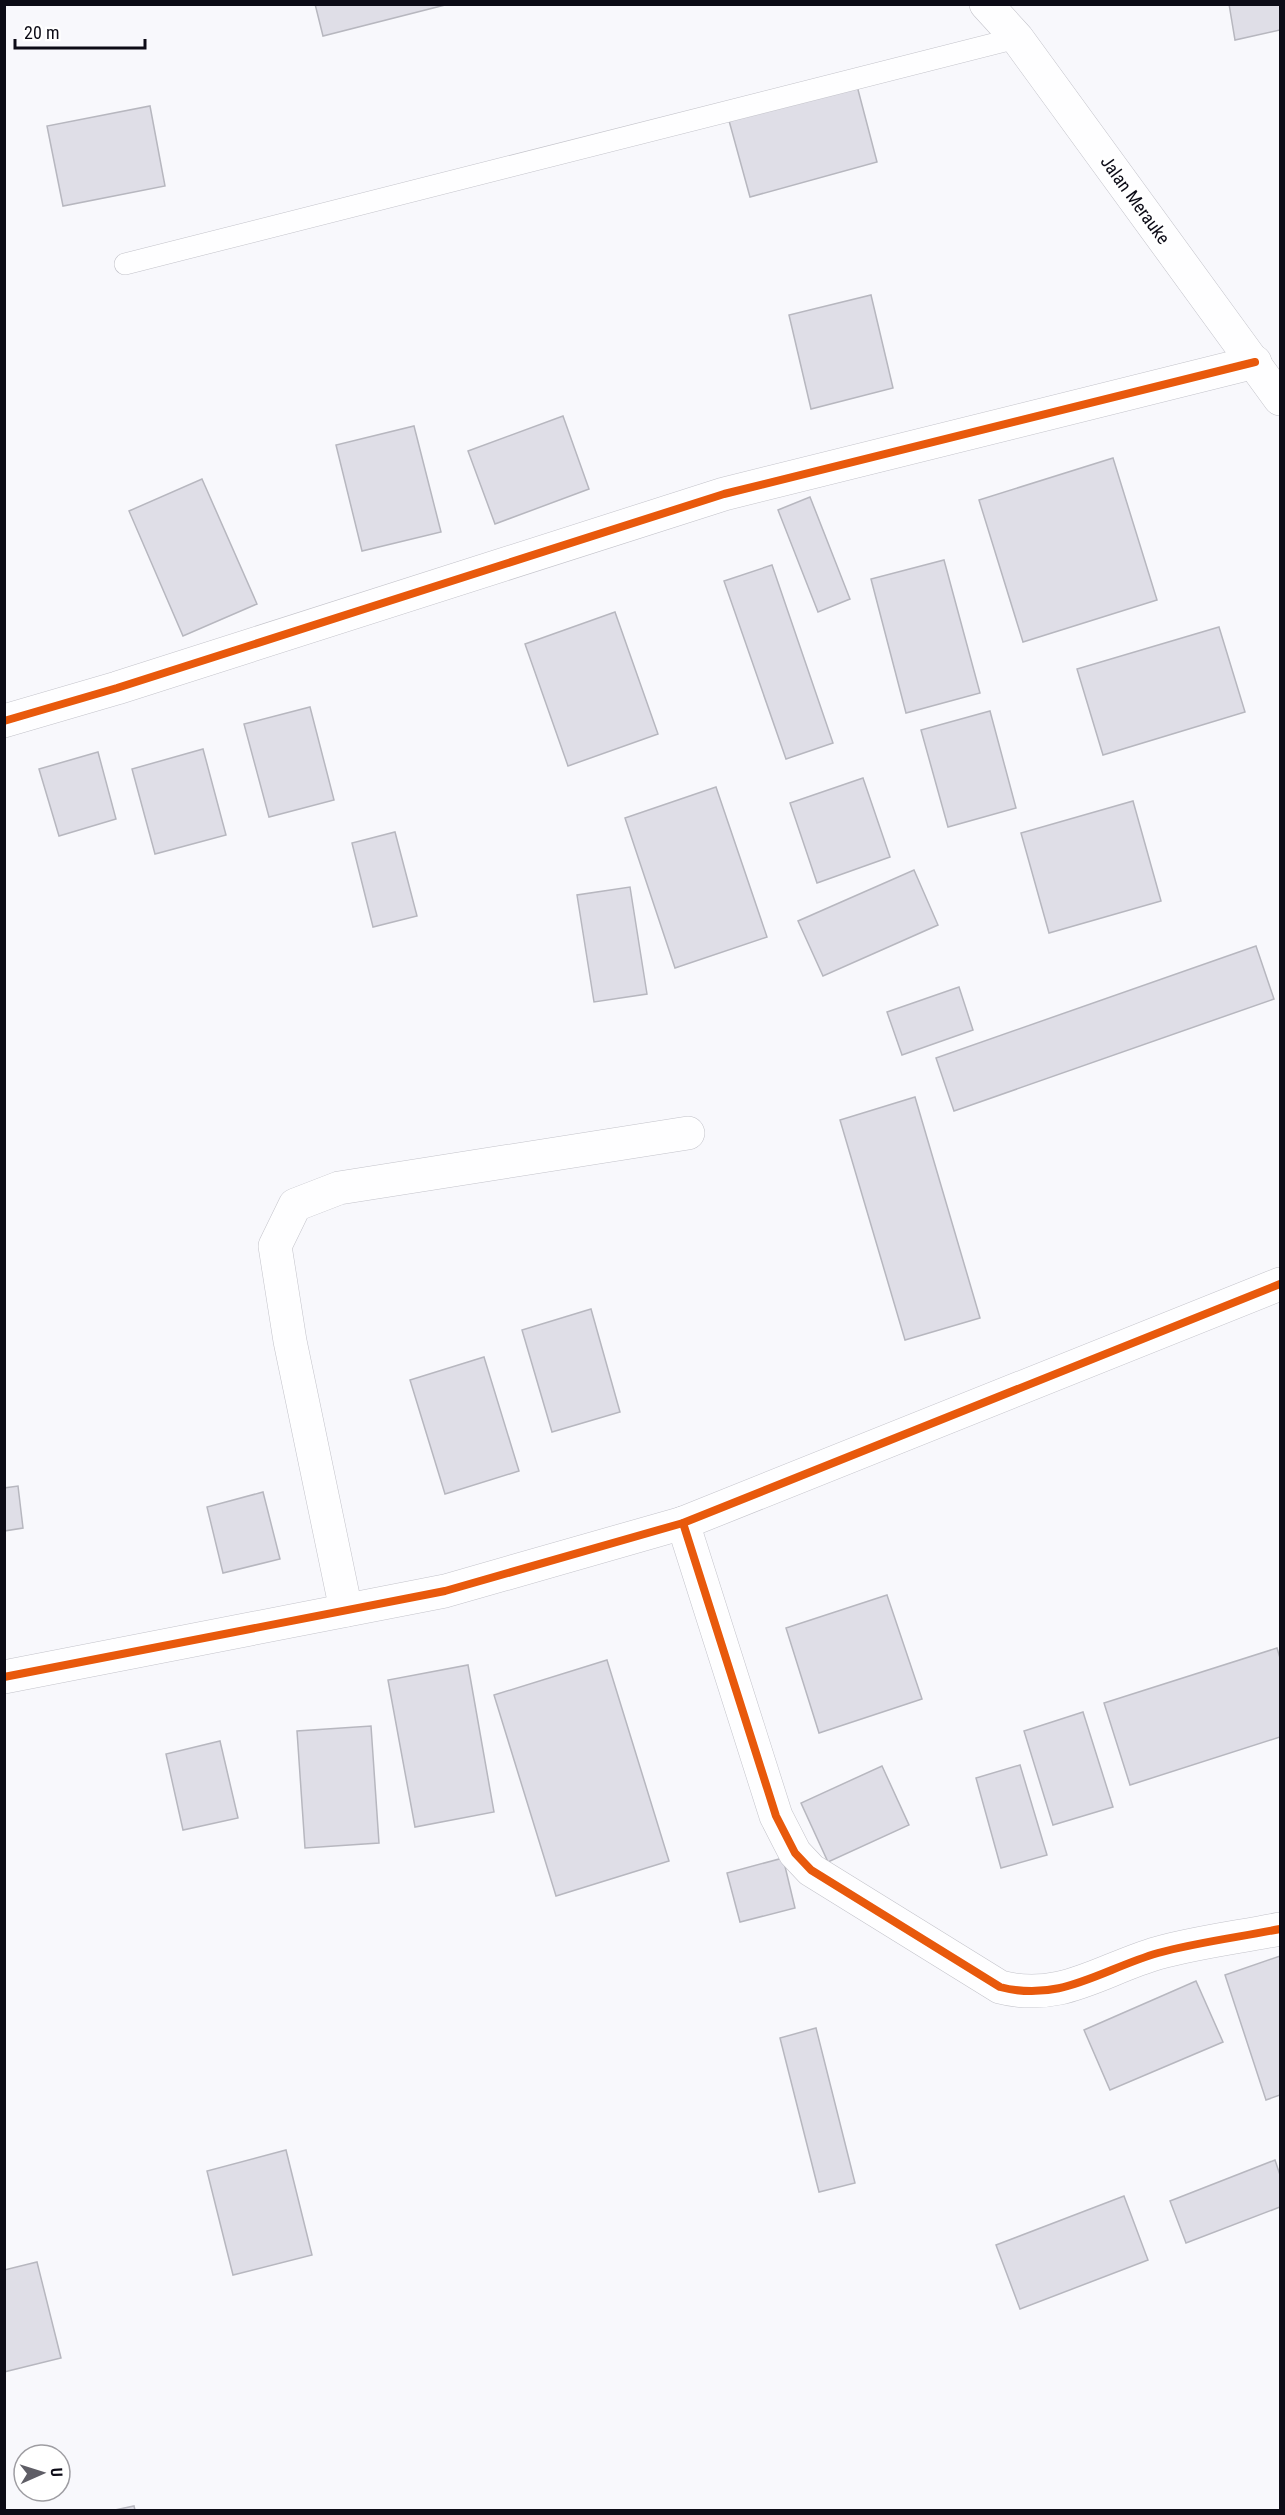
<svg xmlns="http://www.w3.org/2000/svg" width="1285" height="2515" font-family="'Roboto Condensed',sans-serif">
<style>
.building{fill:#dfdee7;stroke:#b7b7bf;stroke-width:1.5}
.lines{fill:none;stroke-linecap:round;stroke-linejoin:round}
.lane-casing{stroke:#c3c3ca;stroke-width:22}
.street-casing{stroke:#c3c3ca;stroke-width:34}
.secondary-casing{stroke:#c3c3ca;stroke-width:34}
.lane{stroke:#fefeff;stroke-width:21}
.street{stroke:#fefeff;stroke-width:33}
.secondary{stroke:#fefeff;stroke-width:33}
.cycleway-casing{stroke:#fff;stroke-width:11}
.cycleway{stroke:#e8590c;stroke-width:8}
.labels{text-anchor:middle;stroke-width:6;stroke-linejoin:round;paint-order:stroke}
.street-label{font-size:18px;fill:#0c0b16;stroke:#fff}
</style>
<rect width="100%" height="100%" fill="#f8f8fc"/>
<g class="building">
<polygon points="315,4 449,4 323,36"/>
<polygon points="1229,4 1280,4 1280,30 1235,40"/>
<polygon points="856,82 877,162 750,197 728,117"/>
<polygon points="150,106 165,186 63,206 47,126"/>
<polygon points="871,295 893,388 811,409 789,315"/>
<polygon points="563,416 589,489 495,524 468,451"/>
<polygon points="414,426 441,532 362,551 336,445"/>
<polygon points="1113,458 1157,600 1023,642 979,500"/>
<polygon points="202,479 257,604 183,636 129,511"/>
<polygon points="810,497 850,599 818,612 778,510"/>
<polygon points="944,560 980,693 906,713 871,579"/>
<polygon points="772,565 833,743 786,759 724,581"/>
<polygon points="615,612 658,734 568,766 525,644"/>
<polygon points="1219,627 1245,712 1103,755 1077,669"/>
<polygon points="310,707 334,800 269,817 244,724"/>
<polygon points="990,711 1016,808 948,827 921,730"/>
<polygon points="203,749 226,835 155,854 132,769"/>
<polygon points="98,752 116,819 59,836 39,769"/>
<polygon points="863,778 890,857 817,883 790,803"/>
<polygon points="716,787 767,937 675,968 625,818"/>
<polygon points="1133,801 1161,901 1049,933 1021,833"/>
<polygon points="395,832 417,916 373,927 352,843"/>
<polygon points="914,870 938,925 823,976 798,921"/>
<polygon points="630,887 647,994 594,1002 577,895"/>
<polygon points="1256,946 1274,999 954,1111 936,1058"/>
<polygon points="959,987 973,1030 902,1055 887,1012"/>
<polygon points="915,1097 980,1318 905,1340 840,1120"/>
<polygon points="591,1309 620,1412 552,1432 522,1330"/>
<polygon points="484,1357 519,1471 445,1494 410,1380"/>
<polygon points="18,1486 23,1528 4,1531 4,1488"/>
<polygon points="263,1492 280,1559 223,1573 207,1507"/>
<polygon points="887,1595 922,1699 819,1733 786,1628"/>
<polygon points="1277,1648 1280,1658 1280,1737 1130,1785 1104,1703"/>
<polygon points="607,1660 669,1861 556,1896 494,1695"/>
<polygon points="468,1665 494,1812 415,1827 388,1680"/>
<polygon points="1083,1712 1113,1807 1053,1825 1024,1731"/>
<polygon points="371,1726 379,1843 305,1848 297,1731"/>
<polygon points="220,1741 238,1818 183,1830 166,1754"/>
<polygon points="1020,1765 1047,1855 1001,1868 976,1778"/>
<polygon points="882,1766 909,1825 828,1862 801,1803"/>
<polygon points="783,1858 795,1908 740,1922 727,1873"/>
<polygon points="1280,1956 1280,2095 1266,2100 1225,1975"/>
<polygon points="1196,1981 1223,2042 1110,2090 1084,2030"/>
<polygon points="816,2028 855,2183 819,2192 780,2038"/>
<polygon points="286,2150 312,2255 233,2275 207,2171"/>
<polygon points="1275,2160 1280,2175 1280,2207 1186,2243 1170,2201"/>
<polygon points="1124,2196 1148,2260 1020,2309 996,2245"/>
<polygon points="37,2262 61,2358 4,2372 4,2270"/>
<polygon points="134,2506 135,2510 115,2510"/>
</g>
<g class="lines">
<g class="lane-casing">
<polyline id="lane" points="125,264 1017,38"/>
</g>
<g class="street-casing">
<g id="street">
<polyline points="4,721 117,688 724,494 1255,362"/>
<path d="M 683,1523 L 776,1816 L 795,1853 L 811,1870 L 1000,1987 C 1061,2003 1102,1969 1158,1953 C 1198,1942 1240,1937 1280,1929"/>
<polyline points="346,1610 290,1341 275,1246 295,1205 339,1188 688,1133"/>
<polyline points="4,1677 445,1591 683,1523 1280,1284"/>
</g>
</g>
<g class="secondary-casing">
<polyline id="secondary" points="986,4 1017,38 1280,399"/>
</g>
<use href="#lane" class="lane"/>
<use href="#street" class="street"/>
<use href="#secondary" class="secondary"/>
<g class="cycleway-casing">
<g id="cycleway">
<polyline points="4,721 117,688 724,494 1255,362"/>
<path d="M 683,1523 L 776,1816 L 795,1853 L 811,1870 L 1000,1987 C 1061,2003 1102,1969 1158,1953 C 1198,1942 1240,1937 1280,1929"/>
<polyline points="4,1677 445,1591 683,1523 1280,1284"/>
</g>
</g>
<use href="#cycleway" class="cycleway"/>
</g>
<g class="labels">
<g class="street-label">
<text transform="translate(1135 200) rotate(54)" y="6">Jalan Merauke</text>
</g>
</g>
<rect width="1285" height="2515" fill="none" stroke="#0c0b16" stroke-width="12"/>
<g transform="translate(42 2473) rotate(87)"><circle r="28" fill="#ffffff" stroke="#9e9da2" stroke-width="1.5"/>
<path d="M0-4.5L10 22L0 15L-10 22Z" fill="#5f5e66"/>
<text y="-9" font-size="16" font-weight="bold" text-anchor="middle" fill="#0c0b16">U</text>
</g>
<path d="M15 39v9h130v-9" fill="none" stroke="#0c0b16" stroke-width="3"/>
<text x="24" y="39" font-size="18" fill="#0c0b16" stroke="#ffffff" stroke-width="4.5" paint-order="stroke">20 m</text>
</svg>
